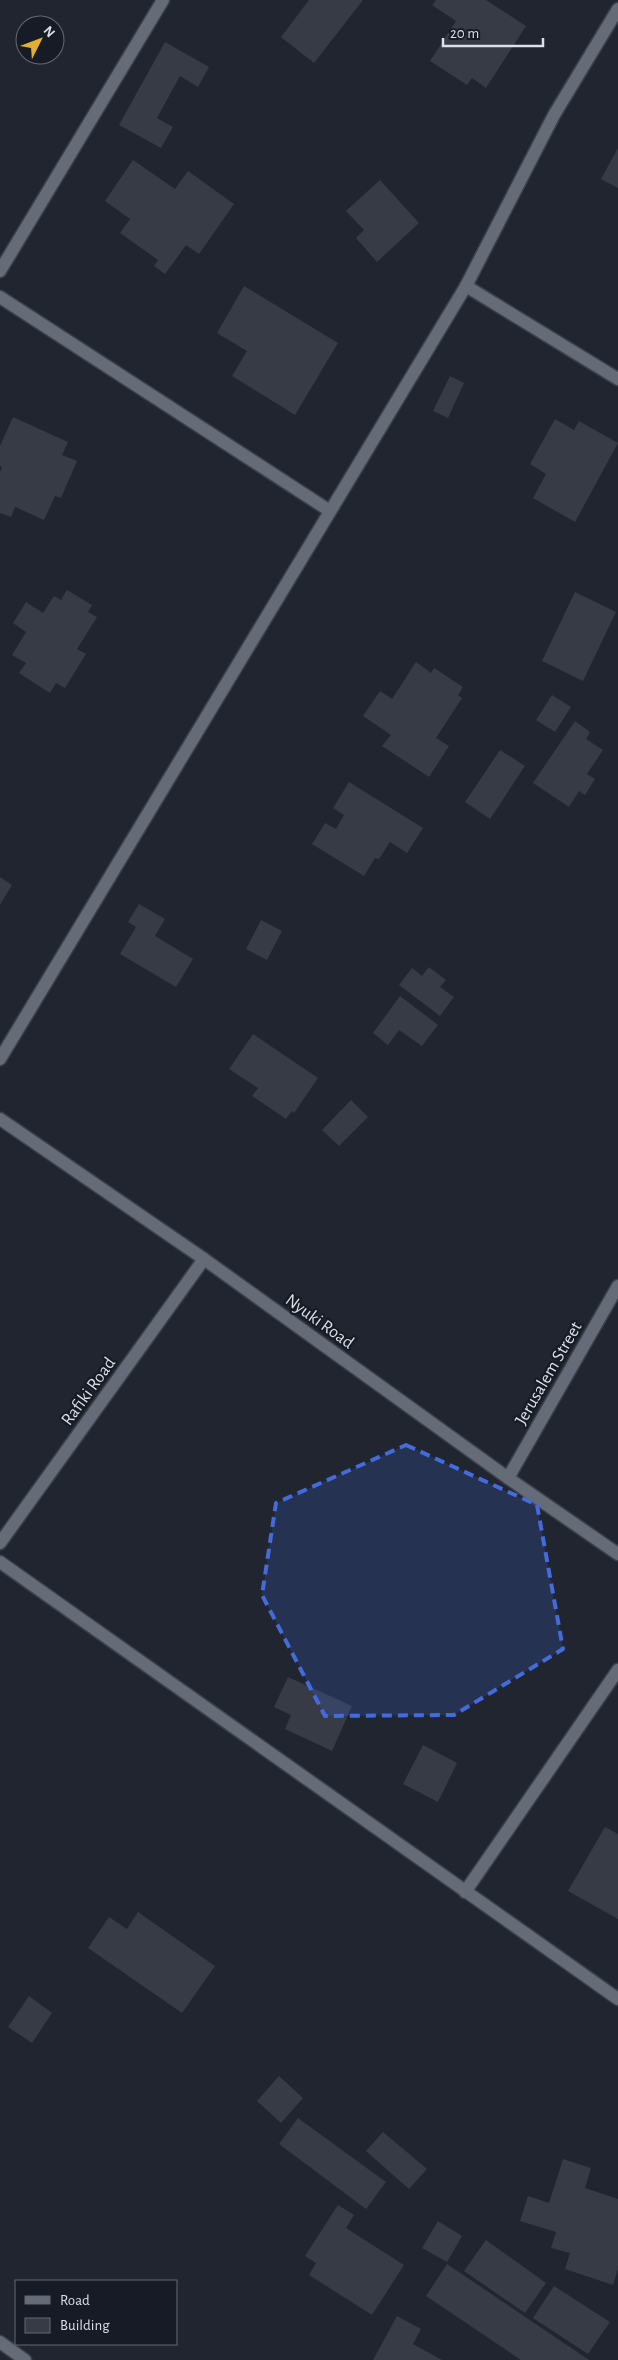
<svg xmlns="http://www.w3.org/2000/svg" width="618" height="2360" font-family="'Alegreya Sans',sans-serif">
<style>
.building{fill:#363b46}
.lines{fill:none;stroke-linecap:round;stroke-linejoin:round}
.street-casing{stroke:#3c4049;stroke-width:15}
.street{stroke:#656b77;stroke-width:12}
.marked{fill:#436bdb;fill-opacity:0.2;stroke:#436bdb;stroke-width:4;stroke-dasharray:10 6;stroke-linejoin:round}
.labels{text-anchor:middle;stroke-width:4.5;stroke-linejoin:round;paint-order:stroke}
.street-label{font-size:18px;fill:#dbdfe6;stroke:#171b25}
</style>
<rect width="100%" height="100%" fill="#20252f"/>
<g class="building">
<polygon points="309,0 363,0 314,63 281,37"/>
<polygon points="436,0 486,0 526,26 486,88 472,78 467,85 430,61 456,21 432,5"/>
<polygon points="165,42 209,67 198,87 180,76 157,118 173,127 161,148 119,125"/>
<polygon points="618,148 618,188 601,179"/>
<polygon points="133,160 175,189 188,171 234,204 199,254 186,245 165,274 154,266 158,260 120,233 130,219 105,201"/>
<polygon points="380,180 419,223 377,262 356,238 364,230 346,211"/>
<polygon points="244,286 338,343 295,415 232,376 247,351 217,333"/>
<polygon points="450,376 464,383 448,418 433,411"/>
<polygon points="13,417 68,442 62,455 77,461 61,498 55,496 44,520 15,507 11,517 0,513 0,472 2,467 0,466 0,446"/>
<polygon points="555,419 574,430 579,421 618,443 575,522 533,498 546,474 530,464"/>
<polygon points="67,590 92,605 88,612 97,617 77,649 86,654 65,688 56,683 50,693 19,673 26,663 12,655 26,632 13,623 26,602 43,613 54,596 61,600"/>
<polygon points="575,592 616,612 583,681 542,661"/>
<polygon points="416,662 431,673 434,668 463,687 458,695 462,698 436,738 449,746 429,777 382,746 391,735 363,716 380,691 392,699"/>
<polygon points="552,695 571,707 555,732 536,720"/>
<polygon points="575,721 590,732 586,739 603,750 587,774 595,779 585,795 579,791 569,807 533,783"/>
<polygon points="500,750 525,766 490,819 465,802"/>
<polygon points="349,782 423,828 407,853 390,842 379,859 375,858 364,876 312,844 325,823 336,829 344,815 333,808"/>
<polygon points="0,877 12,885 0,905"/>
<polygon points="139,904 165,919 155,936 193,959 176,987 120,954 136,927 128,922"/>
<polygon points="261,920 282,931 267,960 246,949"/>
<polygon points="429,967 446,980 440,987 454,997 440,1016 399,985 412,968 422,976"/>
<polygon points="400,996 438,1025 422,1046 399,1030 388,1045 373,1033"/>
<polygon points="253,1034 318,1078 294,1113 292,1111 286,1119 252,1096 258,1088 229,1069"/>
<polygon points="351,1100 368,1117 339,1146 322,1130"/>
<polygon points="288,1677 352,1706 332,1751 285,1729 291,1715 274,1707"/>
<polygon points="423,1745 457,1763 438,1802 403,1784"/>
<polygon points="605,1827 618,1834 618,1919 568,1891"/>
<polygon points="138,1912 215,1966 182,2013 88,1948 109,1917 127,1929"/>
<polygon points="29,1996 52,2013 32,2043 8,2027"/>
<polygon points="279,2076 303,2098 281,2123 257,2101"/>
<polygon points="298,2118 386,2182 366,2209 279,2144"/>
<polygon points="383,2132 427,2169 409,2189 366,2151"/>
<polygon points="563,2159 591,2168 585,2188 618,2199 618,2269 613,2285 565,2269 570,2253 551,2248 556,2232 520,2221 528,2196 549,2203"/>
<polygon points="338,2205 354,2215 346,2228 404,2265 372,2315 309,2275 316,2263 305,2256"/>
<polygon points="438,2221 462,2236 447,2262 422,2248"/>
<polygon points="486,2240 546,2283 525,2313 464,2271"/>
<polygon points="447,2264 589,2360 521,2360 426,2296"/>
<polygon points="554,2286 610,2322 588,2354 533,2318"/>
<polygon points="397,2316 421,2329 413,2344 442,2360 373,2360"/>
</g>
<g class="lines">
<g class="street-casing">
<g id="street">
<polyline points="0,271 163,0"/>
<polyline points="466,286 618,379"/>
<polyline points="0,297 330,511"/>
<polyline points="0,1059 466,286 554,115 618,9"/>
<polyline points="0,1119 204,1259 508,1478 618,1554"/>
<polyline points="508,1478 618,1286"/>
<polyline points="0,1543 204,1259"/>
<polyline points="0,1562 618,1999"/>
<polyline points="465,1892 618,1670"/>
<polyline points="0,2342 25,2360"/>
</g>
</g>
<use href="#street" class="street"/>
</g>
<path class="marked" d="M 406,1445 L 537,1505 L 563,1649 L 454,1715 L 325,1716 L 262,1595 L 276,1503 Z"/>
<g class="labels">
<g class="street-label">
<text transform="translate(320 1321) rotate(36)" y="6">Nyuki Road</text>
<text transform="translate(548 1373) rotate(-60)" y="6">Jerusalem Street</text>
<text transform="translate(88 1391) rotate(-54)" y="6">Rafiki Road</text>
</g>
</g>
<rect x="15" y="2280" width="162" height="65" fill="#171b25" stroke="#656972"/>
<rect x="25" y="2296" width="25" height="8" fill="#656b77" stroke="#656972"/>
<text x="60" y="2305" font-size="15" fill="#dbdfe6">Road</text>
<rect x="25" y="2318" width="25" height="15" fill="#363b46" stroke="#656972"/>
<text x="60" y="2330" font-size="15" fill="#dbdfe6">Building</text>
<g transform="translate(40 40) rotate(48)"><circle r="24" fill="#171b25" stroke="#656972"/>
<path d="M0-4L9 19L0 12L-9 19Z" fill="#e0b034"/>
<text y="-8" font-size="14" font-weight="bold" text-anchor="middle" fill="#dbdfe6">N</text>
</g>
<path d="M443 38v8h100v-8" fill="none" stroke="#dbdfe6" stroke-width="2.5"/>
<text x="450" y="38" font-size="15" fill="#dbdfe6" stroke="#171b25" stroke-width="4" paint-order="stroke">20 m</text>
</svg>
